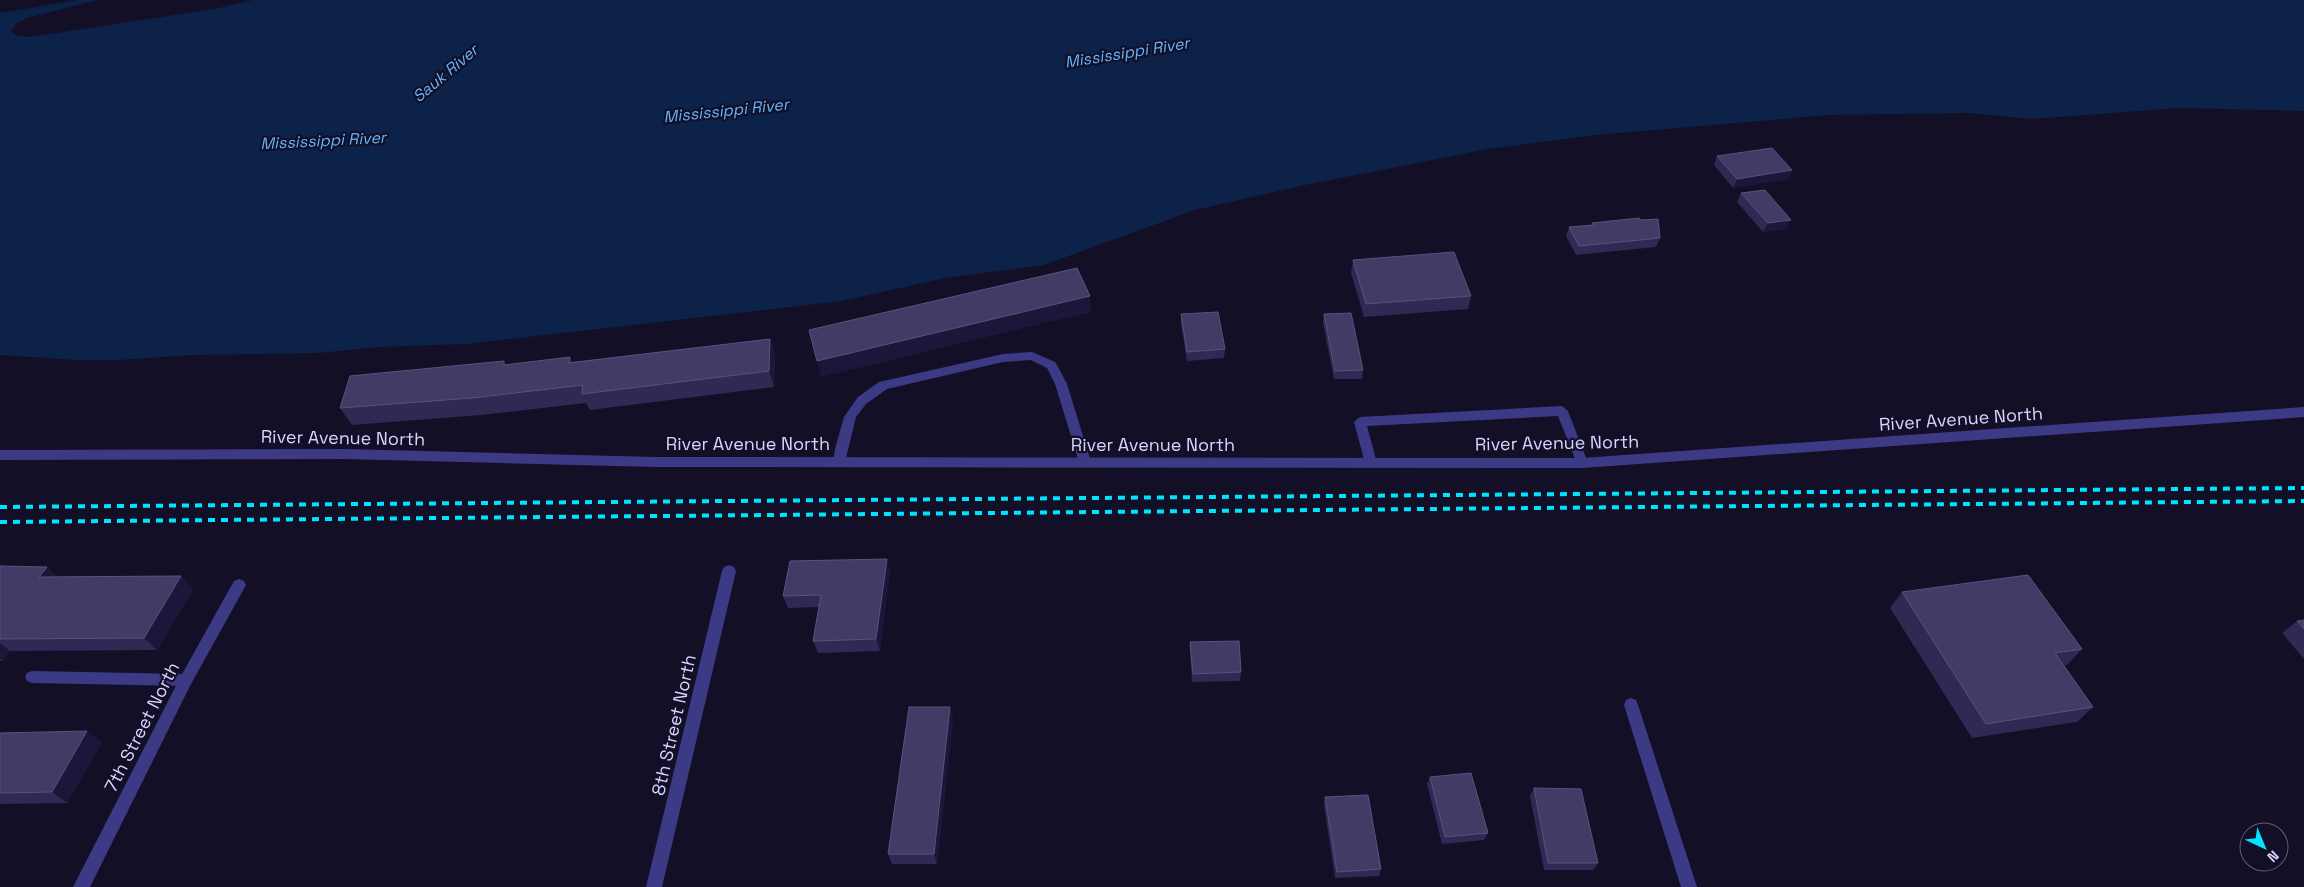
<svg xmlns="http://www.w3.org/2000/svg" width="2304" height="887" font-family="'Space Grotesk',sans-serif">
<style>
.water{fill:#0c2248}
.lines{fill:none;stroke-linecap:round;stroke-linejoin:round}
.service{fill:#3d3a85;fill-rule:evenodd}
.minor{fill:#3d3a85;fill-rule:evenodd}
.rail{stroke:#00e5ff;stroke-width:4;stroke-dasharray:7 6;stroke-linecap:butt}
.wall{fill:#312854}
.shaded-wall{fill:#1d163a}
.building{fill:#433a66;stroke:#5a527e}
.labels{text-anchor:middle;stroke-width:4.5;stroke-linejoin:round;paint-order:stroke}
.far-water-label{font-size:16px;font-style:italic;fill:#62b6ff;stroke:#130f26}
.street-label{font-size:18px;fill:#d9d4ff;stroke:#130f26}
</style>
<rect width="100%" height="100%" fill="#130f26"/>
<polygon class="water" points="78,0 97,0 27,18 17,23 11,31 16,35 30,37 214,9 253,0 2304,0 2304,111 2179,108 2031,119 1969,113 1828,115 1596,135 1488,149 1305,185 1195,210 1044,265 945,278 842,301 466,344 379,347 319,353 193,355 118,360 78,360 0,355 0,13"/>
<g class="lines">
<g class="service">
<polygon points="1032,352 1055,362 1057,365 1067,384 1091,462 1089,465 1081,465 1079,462 1055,384 1047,368 1031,360 1003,362 887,389 866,404 856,417 845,462 843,465 835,465 833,462 835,449 844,417 858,397 879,382 1003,354"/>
<polygon points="1562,406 1568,411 1588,463 1586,466 1578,466 1558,416 1367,426 1377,463 1375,466 1367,466 1365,463 1354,422 1360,417"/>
<polygon points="32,671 186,674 191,676 193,680 191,684 186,686 32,683 27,681 25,677 27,673"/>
</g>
<g class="minor">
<polygon points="2304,407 2304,417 1582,468 655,467 345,459 0,460 0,450 345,449 655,457 1582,458"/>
<polygon points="729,565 734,567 736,571 662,887 646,887 722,571 724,567"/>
<polygon points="239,579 244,581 246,585 191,684 90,887 73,887 181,676 234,581"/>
<polygon points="1631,698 1636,700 1638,705 1697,887 1681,887 1624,705 1626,700"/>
</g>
<g class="rail">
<polyline points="0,507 2304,488"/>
<polyline points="0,522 2304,501"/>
</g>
</g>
<g class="wall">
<polygon points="1717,156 1792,170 1788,179 1733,188 1714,165"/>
<polygon points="1741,193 1787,229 1763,232 1737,202"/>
<polygon points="1640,220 1660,238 1656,247 1576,255 1566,236 1569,227 1591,225 1592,223"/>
<polygon points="1353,260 1471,296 1468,309 1364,317 1351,273"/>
<polygon points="1181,314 1225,349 1224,358 1187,361 1181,323"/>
<polygon points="1324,314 1363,370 1362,379 1334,379 1323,323"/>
<polygon points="770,339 775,356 774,387 590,410 586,403 481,415 352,425 340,408 570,357 572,362"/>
<polygon points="0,566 47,567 58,577 181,576 193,589 157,650 10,651 3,661 0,661"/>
<polygon points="890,571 880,651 818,653 813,641 819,607 788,608 783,596"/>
<polygon points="1902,592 2082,649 2067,665 2063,665 2093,707 2077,722 1972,738 1890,608"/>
<polygon points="2304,620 2304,659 2282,633 2297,621"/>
<polygon points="1190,642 1241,672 1240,681 1192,682 1190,651"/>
<polygon points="953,718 937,864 892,864 888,854"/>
<polygon points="0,733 102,742 67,803 0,804"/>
<polygon points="1430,777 1488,833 1484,840 1442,844 1427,784"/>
<polygon points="1534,788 1598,863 1593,870 1544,870 1530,796"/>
<polygon points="1325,797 1381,869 1379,876 1335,878 1324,805"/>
</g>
<g class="shaded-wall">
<polygon points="1792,170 1788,179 1733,188 1737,179"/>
<polygon points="1791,220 1787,229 1763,232 1768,223"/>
<polygon points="1090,296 1091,312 821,377 817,361"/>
<polygon points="770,339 775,356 774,387 769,371"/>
<polygon points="887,559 890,571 880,651 876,639"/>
<polygon points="47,567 60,579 39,577"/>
<polygon points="181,576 193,589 157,650 144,638"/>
<polygon points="0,643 10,651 3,661 0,659"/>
<polygon points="950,707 953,718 937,864 934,854"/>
<polygon points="87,731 102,742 67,803 52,792"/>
</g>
<g class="building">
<polygon points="1772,148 1792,170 1737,179 1717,156"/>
<polygon points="1765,190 1791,220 1768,223 1741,193"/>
<polygon points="1639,218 1640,220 1658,219 1660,238 1579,246 1569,227 1594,225 1592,223"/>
<polygon points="1454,252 1471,296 1366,304 1353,260"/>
<polygon points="1077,268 1090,296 817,361 809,330"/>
<polygon points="1218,312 1225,349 1187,352 1181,314"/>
<polygon points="1351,313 1363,370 1335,371 1324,314"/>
<polygon points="770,339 769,371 582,394 583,385 472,398 340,408 350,376 504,361 504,365 570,357 568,363"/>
<polygon points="887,559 876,639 813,641 821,595 783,596 790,561"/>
<polygon points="0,566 47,567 39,577 181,576 144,638 0,639"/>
<polygon points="2028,575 2082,649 2055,653 2093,707 1986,724 1902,592"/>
<polygon points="2304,620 2304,629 2297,621"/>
<polygon points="1239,641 1241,672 1193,674 1190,642"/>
<polygon points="909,707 950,707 934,854 888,854"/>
<polygon points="87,731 52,792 0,793 0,733"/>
<polygon points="1471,773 1488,833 1445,837 1430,777"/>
<polygon points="1534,788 1581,789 1598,863 1548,863"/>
<polygon points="1368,795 1381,869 1337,872 1325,797"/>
</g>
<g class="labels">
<g class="far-water-label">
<text transform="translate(1127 52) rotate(-9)" y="6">Mississippi River</text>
<text transform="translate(445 73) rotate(-40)" y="6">Sauk River</text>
<text transform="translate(726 110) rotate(-6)" y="6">Mississippi River</text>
<text transform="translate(323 140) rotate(-3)" y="6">Mississippi River</text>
</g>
<g class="street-label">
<text transform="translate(1961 419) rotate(-4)" y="6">River Avenue North</text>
<text transform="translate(343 438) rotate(1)" y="6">River Avenue North</text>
<text transform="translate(1557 443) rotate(-1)" y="6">River Avenue North</text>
<text x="748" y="450">River Avenue North</text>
<text x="1153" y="451">River Avenue North</text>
<text transform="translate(674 725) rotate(-77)" y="6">8th Street North</text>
<text transform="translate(142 727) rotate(-63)" y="6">7th Street North</text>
</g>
</g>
<g transform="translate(2264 847) rotate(136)"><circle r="24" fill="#130f26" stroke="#625e7d"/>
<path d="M0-4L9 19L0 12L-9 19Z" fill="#00e5ff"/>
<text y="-8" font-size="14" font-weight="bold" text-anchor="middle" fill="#d9d4ff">N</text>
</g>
</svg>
